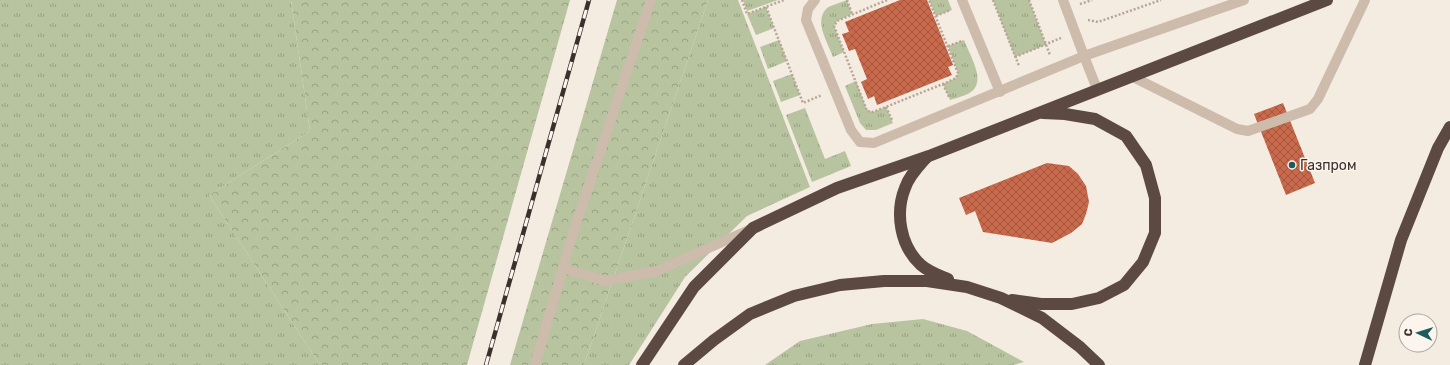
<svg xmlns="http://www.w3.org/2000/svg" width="1450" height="365" font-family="Rubik,sans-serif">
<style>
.grass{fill:url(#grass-tufts)}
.forest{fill:url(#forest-crowns)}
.building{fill:url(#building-cross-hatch)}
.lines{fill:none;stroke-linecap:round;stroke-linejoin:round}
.path{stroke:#b9a596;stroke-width:2.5;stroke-dasharray:2 2;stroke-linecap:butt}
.lane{stroke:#cdbbac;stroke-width:10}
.highway{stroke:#5c4a42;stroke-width:12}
.rail-casing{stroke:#3b302b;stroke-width:4.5}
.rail{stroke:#fbf5ee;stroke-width:3;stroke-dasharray:9;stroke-linecap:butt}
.poi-dot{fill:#1f5a5e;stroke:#fbf5ee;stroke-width:1.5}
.labels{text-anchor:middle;stroke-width:3;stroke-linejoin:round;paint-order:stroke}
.poi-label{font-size:14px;fill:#3b302b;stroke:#fbf5ee;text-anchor:start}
</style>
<defs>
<pattern id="grass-tufts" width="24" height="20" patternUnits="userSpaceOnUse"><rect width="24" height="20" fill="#b8c4a0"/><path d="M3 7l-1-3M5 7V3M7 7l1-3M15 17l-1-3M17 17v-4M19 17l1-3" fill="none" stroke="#97a083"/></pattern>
<pattern id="forest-crowns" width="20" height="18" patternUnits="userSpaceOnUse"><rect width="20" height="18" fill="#b8c4a0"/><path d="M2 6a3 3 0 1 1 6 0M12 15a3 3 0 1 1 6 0" fill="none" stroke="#97a083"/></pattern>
<pattern id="building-cross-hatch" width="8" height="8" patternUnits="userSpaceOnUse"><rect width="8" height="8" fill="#c8694b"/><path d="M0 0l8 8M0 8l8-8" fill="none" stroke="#a4573f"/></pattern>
</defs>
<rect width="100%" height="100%" fill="#f4ebe1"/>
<g class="grass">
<polygon points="0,0 291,0 310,131 209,195 320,365 0,365"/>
<polygon points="708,0 738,0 810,187 747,216 685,277 629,365 584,365"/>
<polygon points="743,0 778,0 747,11"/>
<path d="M 847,0 L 852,14 L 837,21 L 834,26 L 844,52 L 833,57 C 828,43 814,22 826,9 C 830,5 841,3 847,0 Z"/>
<polygon points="929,0 948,0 952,10 936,16"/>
<polygon points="993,0 1029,0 1046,45 1015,57"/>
<polygon points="766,7 774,28 756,35 747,14"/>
<polygon points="779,40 787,61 768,69 760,47"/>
<path d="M 964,40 C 969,54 987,81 971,92 C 965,96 956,98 950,100 L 943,84 L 956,78 L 958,73 L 948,46 Z"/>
<polygon points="792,74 800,95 781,102 773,81"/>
<polygon points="856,81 867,110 873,112 886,107 893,123 876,130 866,130 860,123 845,86"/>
<polygon points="805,108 825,159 845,151 851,166 812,182 786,115"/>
<polygon points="923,319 967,331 1024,362 1013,365 765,365 800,341 872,324"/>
</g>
<g class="forest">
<polygon points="291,0 570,0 467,365 320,365 209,195 310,131"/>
<polygon points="617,0 708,0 584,365 510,365"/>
</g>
<g class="building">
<polygon points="900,0 927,0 953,65 948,67 952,75 877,105 874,96 868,99 861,82 867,79 855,49 849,51 842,34 849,32 845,22"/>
<polygon points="1283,103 1315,183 1286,195 1254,114"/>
<polygon points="1047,163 1069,166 1078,174 1086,186 1089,202 1086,214 1082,224 1071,233 1052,243 983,232 975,211 966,215 959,198"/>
</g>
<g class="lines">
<g class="path">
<polyline points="742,0 747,14 784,0"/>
<polyline points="847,0 852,14"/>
<polyline points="887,0 837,21 834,26 867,111 873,112 943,84 956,78 958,73 929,0"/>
<polyline points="993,0 1019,66"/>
<polyline points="1029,0 1050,55"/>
<polyline points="1080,4 1092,0"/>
<polyline points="766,7 803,103 822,95"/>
<polyline points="936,16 950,10"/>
<polyline points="1088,20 1098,22 1161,0"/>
<polyline points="948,46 962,41"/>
<polyline points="1015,57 1061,38"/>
<polyline points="943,84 949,97"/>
<polyline points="886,107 892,120"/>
</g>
<g class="lane">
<polyline points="815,0 808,9 806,20 851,130 860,142 874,143 1084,56 1097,89"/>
<polyline points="962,0 1000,92"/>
<polyline points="1063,0 1084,56 1244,0"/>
<polyline points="1131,76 1237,129 1248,131 1310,109 1318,99 1365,0"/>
<polyline points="563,268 605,281 657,271 749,230"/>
<polyline points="535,365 573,233 651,0"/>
</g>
<g class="highway">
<path d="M 926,158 C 918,167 909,176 905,188 C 895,213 900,246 921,265 C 929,272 938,275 948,279"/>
<polyline points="1012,300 1041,304 1072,304 1099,298 1124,285 1143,262 1155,233 1155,198 1146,165 1126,136 1095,119 1065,114 1043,113"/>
<polyline points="642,365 694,287 753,228 837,188 929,156 1327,0"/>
<polyline points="684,365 714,340 750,314 794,296 840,285 884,281 927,281 967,287 1001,298 1042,318 1080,347 1099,365"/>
<polyline points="1365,365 1401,240 1438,148 1450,127"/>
</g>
<g class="rail-casing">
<polyline id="rail" points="486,365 589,0"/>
</g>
<use href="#rail" class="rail"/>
</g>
<circle class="poi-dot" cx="1292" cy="165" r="4"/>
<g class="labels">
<g class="poi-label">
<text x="1300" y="170">Газпром</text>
</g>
</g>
<g transform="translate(1418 333) rotate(274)"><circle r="19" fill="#fbf5ee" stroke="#aea6a0"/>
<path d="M0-3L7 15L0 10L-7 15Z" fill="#1f5a5e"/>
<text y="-6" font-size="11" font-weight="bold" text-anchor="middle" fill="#3b302b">С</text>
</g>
</svg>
